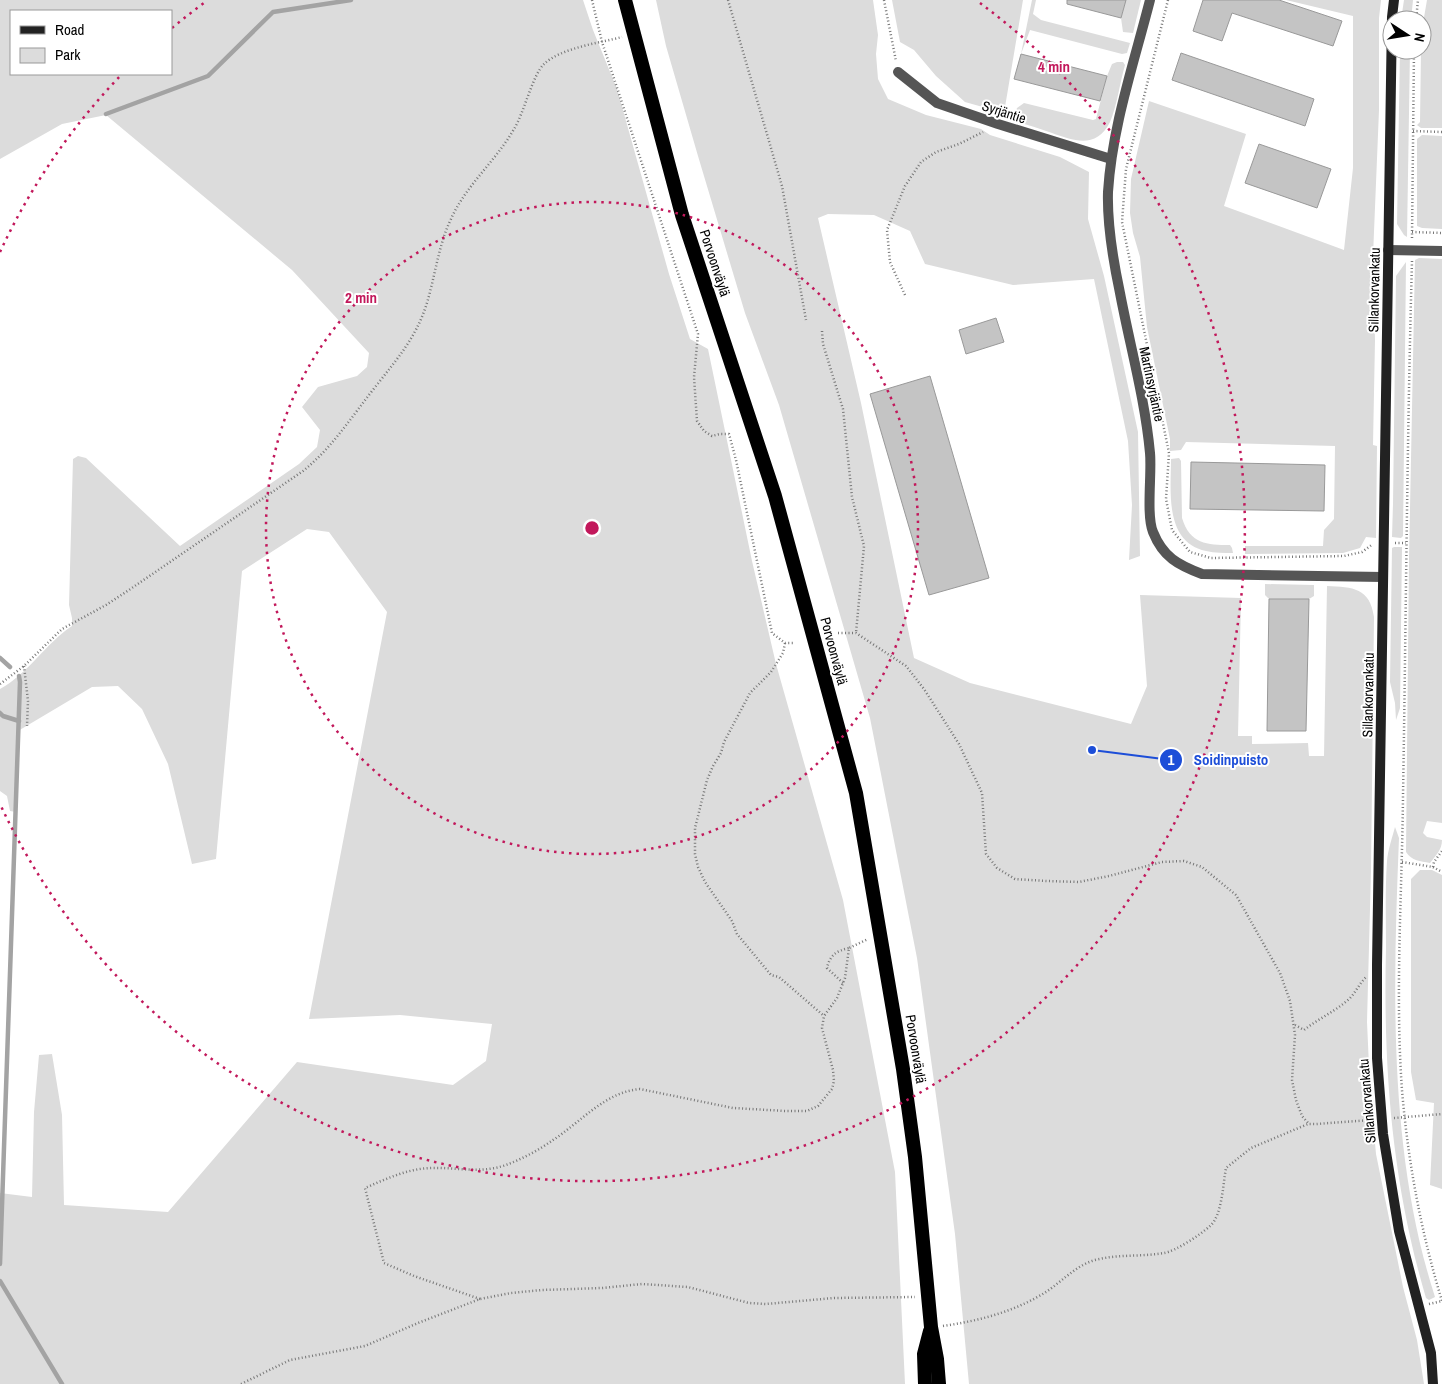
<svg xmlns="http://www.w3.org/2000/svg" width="1442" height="1384" font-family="'Archivo Narrow',sans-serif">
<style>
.green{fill:#dcdcdc;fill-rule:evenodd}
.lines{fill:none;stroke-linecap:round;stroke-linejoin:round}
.stream{stroke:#a3a3a3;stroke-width:4.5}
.building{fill:#c4c4c4;stroke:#999}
.path{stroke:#777;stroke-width:2.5;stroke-dasharray:1 2.5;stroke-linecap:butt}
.minor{stroke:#555;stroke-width:10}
.tertiary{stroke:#555;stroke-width:10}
.secondary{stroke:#222;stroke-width:10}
.trunk{stroke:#000;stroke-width:14}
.ring{fill:none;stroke:#c2185b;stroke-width:2.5;stroke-dasharray:2.5 5}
.labels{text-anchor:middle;stroke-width:4;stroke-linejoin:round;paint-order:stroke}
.street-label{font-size:14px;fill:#000;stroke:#fff}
.centre{fill:#c2185b;stroke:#fff;stroke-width:2.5}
.ring-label{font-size:15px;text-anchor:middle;font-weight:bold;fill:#c2185b;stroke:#fff;stroke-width:4;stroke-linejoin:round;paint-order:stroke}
.leader{fill:none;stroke:#1d4ed8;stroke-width:2}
.callout-dot{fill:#1d4ed8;stroke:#fff;stroke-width:2}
.mark-label{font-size:15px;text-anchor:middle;font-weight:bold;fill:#fff}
.callout-label{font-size:15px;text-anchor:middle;font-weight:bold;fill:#1d4ed8;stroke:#fff;stroke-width:4;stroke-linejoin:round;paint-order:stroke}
</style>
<rect width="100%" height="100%" fill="#fff"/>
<g class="green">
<path d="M 0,0 L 583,0 L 593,30 L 617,89 L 669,274 L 690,339 L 708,349 L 752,561 L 776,664 L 843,900 L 895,1172 L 905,1384 L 0,1384 L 0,1193 L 32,1197 L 34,1112 L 39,1055 L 52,1054 L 62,1115 L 64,1205 L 168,1212 L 297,1062 L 453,1085 L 486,1061 L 492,1024 L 400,1015 L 309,1019 L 387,612 L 329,532 L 307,529 L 242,571 L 216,859 L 192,864 L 168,764 L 142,709 L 118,686 L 92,687 L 18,731 L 16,812 L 10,811 L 7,796 L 0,791 L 0,689 C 28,674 46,643 72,626 L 72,618 L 69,605 L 73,459 L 78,456 L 86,458 L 180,546 L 299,464 L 317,447 L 320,430 L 302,407 L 318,387 L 357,376 L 367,367 L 369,353 L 292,270 L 106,115 L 62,124 L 0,159 ZM 11,11 L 171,11 L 171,74 L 11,74 Z"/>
<path d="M 656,0 L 873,0 L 878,35 L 876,54 L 878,79 L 888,99 L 926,115 L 981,129 L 990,135 L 1060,157 L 1089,172 L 1088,219 L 1104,276 L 1138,432 L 1140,556 L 1129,560 L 1132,505 L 1128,441 L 1094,279 L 1013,285 L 925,264 L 910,231 L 874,215 L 828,214 L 818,218 L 861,403 L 914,658 L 970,683 L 1131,724 L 1147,686 L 1140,595 L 1241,598 L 1238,736 L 1252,736 L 1252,744 L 1308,743 L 1309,756 L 1324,756 L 1327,586 C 1353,587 1370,588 1374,617 L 1371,871 L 1367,1022 L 1370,1088 L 1376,1154 L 1403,1287 L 1417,1340 L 1424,1384 L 969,1384 L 955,1234 L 917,958 L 870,718 L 779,405 L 745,313 L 698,156 L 666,46 Z"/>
<polygon points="892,0 1023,0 1004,113 965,102 936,76 914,50 900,42"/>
<polygon points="1032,0 1036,0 1033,14 1041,20 1130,43 1127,53 1122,54 1030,30 1021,54"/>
<polygon points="1126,0 1141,0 1133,33 1123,32 1121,18"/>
<polygon points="1286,0 1381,0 1379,18 1379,110 1373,256 1375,340 1373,445 1377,446 1376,538 1366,537 1360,548 1343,553 1245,554 1245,546 1323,546 1324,530 1334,519 1335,446 1186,442 1181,450 1170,451 1170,439 1147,327 1140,257 1133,233 1130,213 1131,179 1149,101 1246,134 1224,206 1344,250 1353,168 1353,16"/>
<polygon points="1404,0 1413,0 1411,20 1401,20"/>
<polygon points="1427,0 1442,0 1442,128 1421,128 1417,125 1420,122 1421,50 1422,50 1422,29"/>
<polygon points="1400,50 1410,50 1407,237 1404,235 1397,224"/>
<path d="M 1117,62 L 1123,62 L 1125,65 C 1120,82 1117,106 1110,122 C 1097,149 1074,141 1052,133 C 1040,129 1028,125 1015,121 L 1013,119 L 1017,108 L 1024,103 L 1093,120 L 1096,119 L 1107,76 L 1112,64 Z"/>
<polygon points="1422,135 1442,136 1442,229 1422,228 1417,226 1417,139"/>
<path d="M 1419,258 L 1442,259 L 1442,823 L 1427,821 L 1423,833 L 1427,837 L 1442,840 C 1442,850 1436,855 1430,863 C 1420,861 1412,861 1406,852 L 1409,559 L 1415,260 Z"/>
<polygon points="1406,262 1403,536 1401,538 1392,537 1393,504 1396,276"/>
<path d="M 1179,458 L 1181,461 L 1182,518 C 1190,544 1207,545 1230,545 L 1232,548 L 1233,553 C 1224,553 1215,553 1206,551 C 1164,542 1171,491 1171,459 Z"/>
<polygon points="1394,547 1402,547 1400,708 1396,720 1395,703 1390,682 1392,548"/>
<polygon points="1265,584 1314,585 1314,596 1309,599 1269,599 1265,595"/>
<path d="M 1395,827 L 1399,838 C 1393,990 1388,1151 1435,1297 L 1429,1300 L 1426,1298 C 1392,1183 1383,1068 1386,948 C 1386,919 1385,890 1387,861 C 1388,850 1392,838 1395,827 Z"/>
<polygon points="1420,870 1432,870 1442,875 1442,1191 1442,1189 1430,1185 1434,1103 1416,1100 1411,1072 1411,879"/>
</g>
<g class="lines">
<g class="stream">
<polyline points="106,114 208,76 273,12 351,0"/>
<polyline points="0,658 10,667"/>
<polyline points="0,713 3,716 19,721"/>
<polyline points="0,1264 20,682 19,676"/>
<polyline points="0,1281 62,1384"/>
</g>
</g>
<g class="building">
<polygon points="1067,0 1126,0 1121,18 1067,4"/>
<polygon points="1203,0 1279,0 1342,21 1333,46 1232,13 1222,41 1193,31"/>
<polygon points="1181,53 1314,99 1305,126 1172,80"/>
<polygon points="1021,54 1107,76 1100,101 1014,79"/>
<polygon points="1259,144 1331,169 1317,208 1245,183"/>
<polygon points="996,318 1004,342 966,354 959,330"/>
<polygon points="930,376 989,578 929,595 870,394"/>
<polygon points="1191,462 1325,465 1324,511 1190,509"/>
<polygon points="1269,599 1309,599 1306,731 1267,731"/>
</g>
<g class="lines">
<g class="path">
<polyline points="592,0 602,42 698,334 694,377 697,421 704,431 712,436 720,434 729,434 736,460 772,633 785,643 793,643"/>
<polyline points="728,0 782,186 806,320"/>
<polyline points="884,0 896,61"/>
<polyline points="1168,0 1126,169 1122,222 1169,453 1166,499 1172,530 1190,552 1211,558 1344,556 1362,552 1373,544"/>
<polyline points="1416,20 1418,0"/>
<polyline points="1413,131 1442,132"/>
<polyline points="1412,232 1442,233"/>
<polyline points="1412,238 1414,50"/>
<path d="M 1412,261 C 1407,440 1406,618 1403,796 C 1402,894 1395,993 1402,1090 C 1408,1162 1421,1232 1442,1301"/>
<polyline points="905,295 890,262 887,230 905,186 921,162 936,152 959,144 983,132"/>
<polyline points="822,331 823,344 843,409 852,497 864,546 856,633"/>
<polyline points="1395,543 1406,543"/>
<polyline points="838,633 856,633 906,666 924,689 959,744 982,793 986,854 997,868 1015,879 1046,881 1079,882 1109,876 1162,862 1184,861 1202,867 1236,895 1280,973 1290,1001 1295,1035 1292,1080 1296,1100 1302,1116 1309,1124 1316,1124 1371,1120"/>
<polyline points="785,643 783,653 771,672 750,693 724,742 721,753 713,766 707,780 695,828 695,854 698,867 705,882 732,921 737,934 771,975 779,977 824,1016"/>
<polyline points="24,666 28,701 27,726"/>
<path d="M 0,684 L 24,666 L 62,629 L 106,605 L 129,590 L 303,471 C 333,447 352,416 376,386 C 397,359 415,339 426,306 C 435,278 438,246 451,219 C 466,185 496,161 514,129 C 524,113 533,74 544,64 C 561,48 599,43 622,37"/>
<polyline points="1402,862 1433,867 1442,872"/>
<polyline points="1433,867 1434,862 1442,851"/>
<path d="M 843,983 L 827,968 C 830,955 836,951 849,948"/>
<path d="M 1295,1025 L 1304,1030 C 1318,1019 1334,1012 1348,1000 C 1355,994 1359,984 1366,977"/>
<polyline points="1394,1118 1442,1114"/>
<path d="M 480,1299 L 414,1276 L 384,1263 L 365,1188 C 386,1179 407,1169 430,1168 C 456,1167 481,1174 506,1165 C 522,1159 539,1150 553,1140 C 581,1122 605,1092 640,1089 L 733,1108 L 786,1111 L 807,1111 L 818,1106 L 832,1089 L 834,1081 L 833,1070 L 822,1028 L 824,1016 L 837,998 L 845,978 L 849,948 L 868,939"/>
<polyline points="1429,1304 1442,1301"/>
<path d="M 943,1326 C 977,1321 1010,1313 1041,1295 C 1059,1285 1074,1266 1095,1260 C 1118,1254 1141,1257 1164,1253 C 1176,1251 1200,1235 1210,1226 C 1222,1216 1223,1184 1226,1168 L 1251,1148 L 1308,1124"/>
<polyline points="241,1384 290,1360 365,1346 418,1323 480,1299 511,1293 542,1290 602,1288 642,1284 688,1287 749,1303 766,1304 834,1298 915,1297"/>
</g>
<g class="minor">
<path d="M 1150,0 C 1134,63 1112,127 1108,192 C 1107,225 1113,260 1120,293 C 1130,346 1145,399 1150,453 C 1152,473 1146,515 1153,532 C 1163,557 1178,565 1202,574 L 1383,577"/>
<polyline points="898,72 937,103 998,124 1111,159"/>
</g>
<polyline class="tertiary" points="1388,250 1442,251"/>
<polyline class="secondary" points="1394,0 1392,17 1377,965 1377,1058 1383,1134 1399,1231 1431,1353 1433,1384"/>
<g class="trunk">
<polyline points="625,0 682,215 775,496 856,793 903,1069 915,1157 931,1327 937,1359 939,1384"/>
<polyline points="925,1384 924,1354 930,1331"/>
</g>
</g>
<g class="ring">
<circle cx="592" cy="528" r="326"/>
<path d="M0 252A653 653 0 0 1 122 74M172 28A653 653 0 0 1 204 3M980 3A653 653 0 1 1 0 804"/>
</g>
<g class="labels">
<g class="street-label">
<text transform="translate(1004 112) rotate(18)" y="5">Syrjäntie</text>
<text transform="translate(715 263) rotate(72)" y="5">Porvoonväylä</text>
<text transform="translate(1374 290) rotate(-89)" y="5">Sillankorvankatu</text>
<text transform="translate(1152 384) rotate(78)" y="5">Martinsyrjäntie</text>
<text transform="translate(834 651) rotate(75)" y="5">Porvoonväylä</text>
<text transform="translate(1368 695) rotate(-89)" y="5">Sillankorvankatu</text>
<text transform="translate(916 1049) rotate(81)" y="5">Porvoonväylä</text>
<text transform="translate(1367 1101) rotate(-95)" y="5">Sillankorvankatu</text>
</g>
</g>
<circle cx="592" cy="528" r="8" class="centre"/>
<g class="ring-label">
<text x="1054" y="72">4 min</text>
<text x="361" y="303">2 min</text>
</g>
<path class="leader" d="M1092 750L1171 760"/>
<g class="callout-dot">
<circle cx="1092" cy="750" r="5"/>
<circle cx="1171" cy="760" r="12"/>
</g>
<g class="mark-label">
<text x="1171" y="765">1</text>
</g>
<g class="callout-label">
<text x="1231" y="765">Soidinpuisto</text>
</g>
<rect x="10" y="10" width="162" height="65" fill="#ffffff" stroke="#999999"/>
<rect x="20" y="26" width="25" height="8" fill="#222222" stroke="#999999"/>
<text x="55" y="35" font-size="15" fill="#000000">Road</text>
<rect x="20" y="48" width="25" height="15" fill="#dcdcdc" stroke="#999999"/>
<text x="55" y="60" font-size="15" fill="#000000">Park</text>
<g transform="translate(1407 35) rotate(102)"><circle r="24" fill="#ffffff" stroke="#999999"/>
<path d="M0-4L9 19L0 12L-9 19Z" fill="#000000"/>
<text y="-8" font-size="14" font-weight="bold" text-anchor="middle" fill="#000000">N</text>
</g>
</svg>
